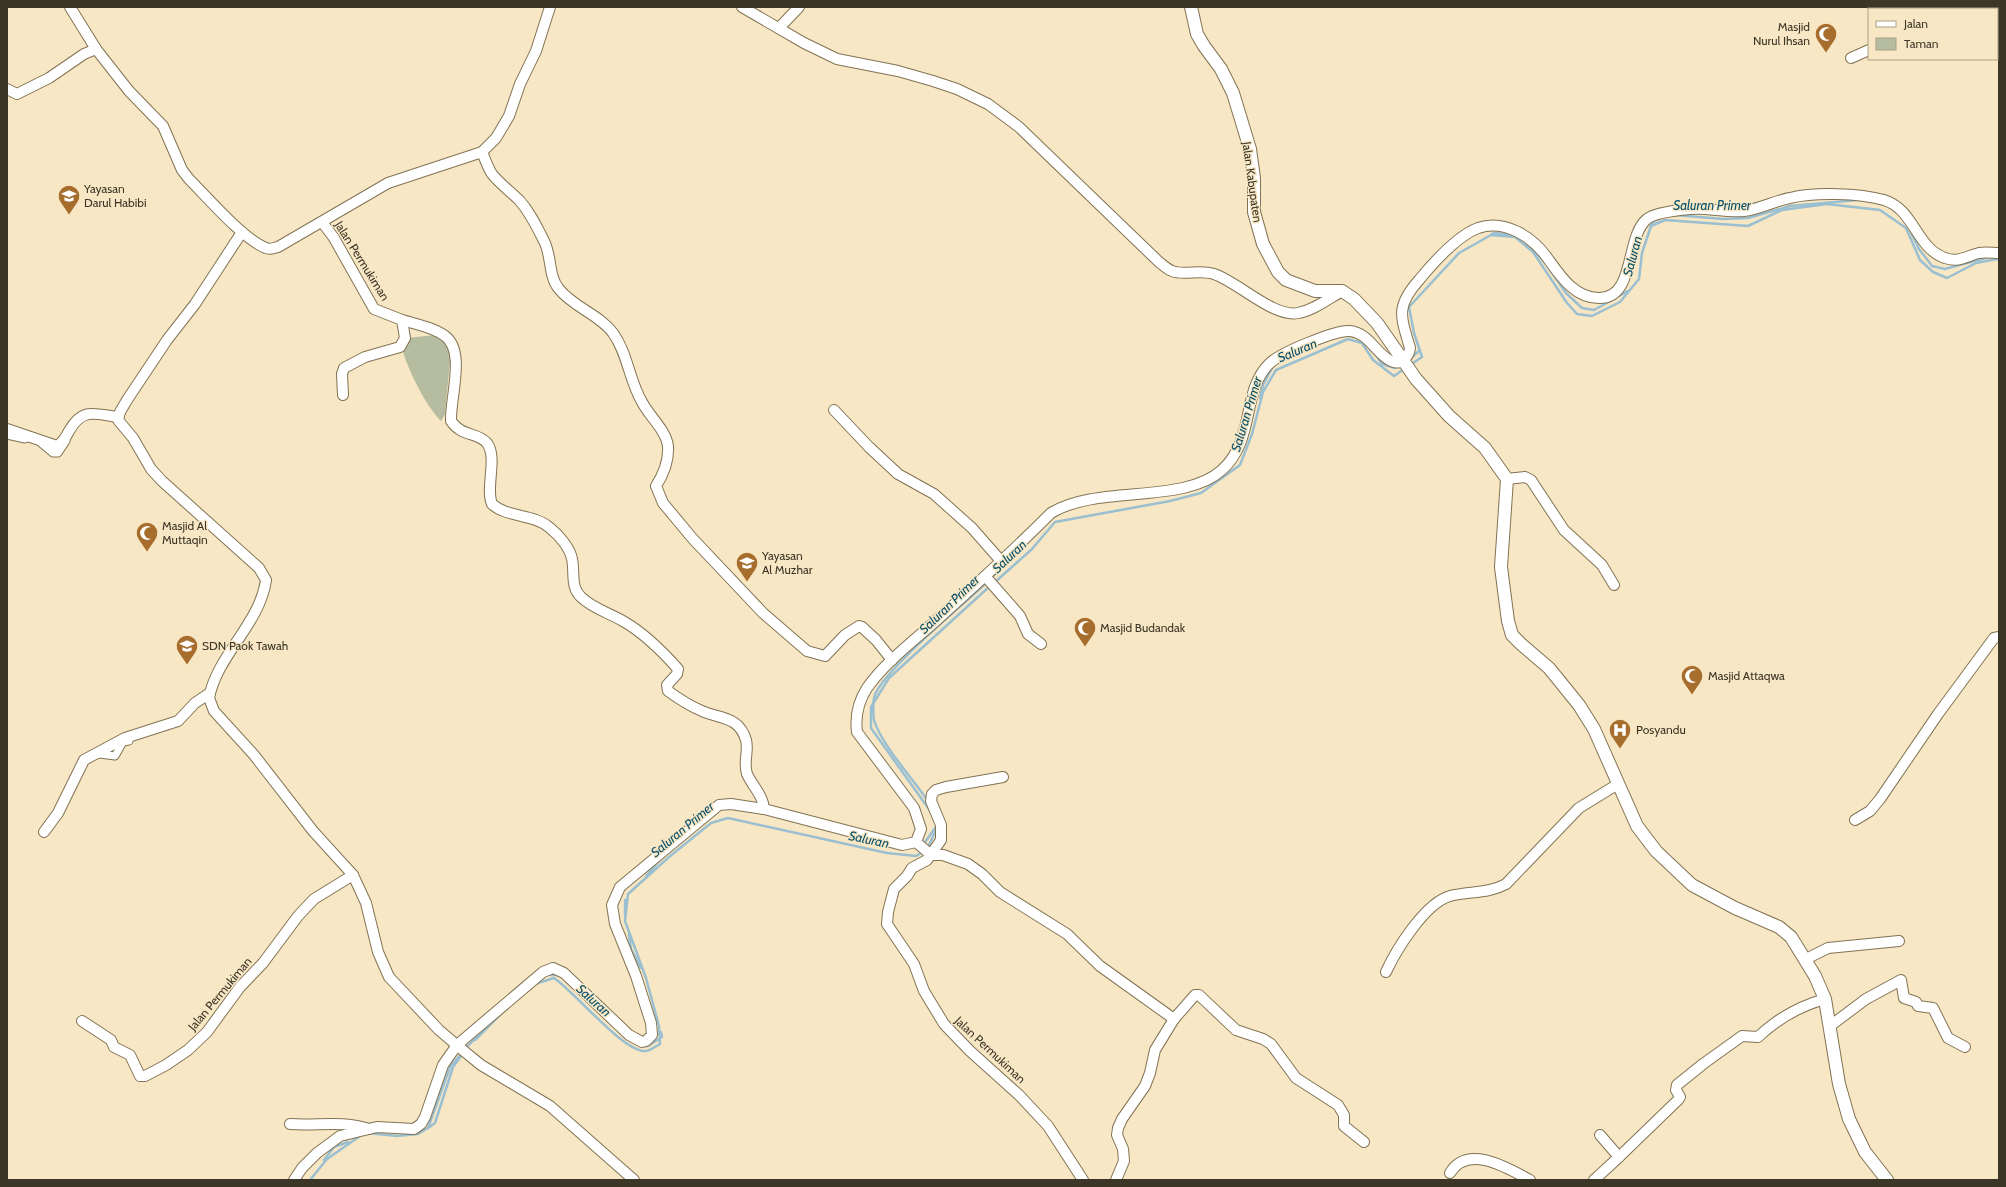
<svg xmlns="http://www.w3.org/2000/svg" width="2006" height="1187" font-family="Cabin,sans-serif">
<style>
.green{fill:#b6bc9f}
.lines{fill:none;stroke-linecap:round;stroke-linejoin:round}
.stream{stroke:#9abfd1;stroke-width:2.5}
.pedestrian-casing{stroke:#827353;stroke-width:9}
.minor-casing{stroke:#827353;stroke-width:12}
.tertiary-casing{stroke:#827353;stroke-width:14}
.pedestrian{stroke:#fff;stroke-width:7}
.minor{stroke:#fff;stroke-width:10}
.tertiary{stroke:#fff;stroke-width:12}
.labels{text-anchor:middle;stroke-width:3;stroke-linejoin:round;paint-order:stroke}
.poi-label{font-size:12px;fill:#3c3628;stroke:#f8e7c4;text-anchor:start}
.street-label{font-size:12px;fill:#3c3628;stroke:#f8e7c4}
.water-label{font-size:13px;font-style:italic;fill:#08506b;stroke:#f8e7c4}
</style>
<rect width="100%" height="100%" fill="#f8e7c4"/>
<path class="green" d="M 436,335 L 451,351 L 445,414 L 441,421 C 426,407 404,363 401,343 L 407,338 Z"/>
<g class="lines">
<g class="stream">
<polyline points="1675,215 1723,219 1748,218 1790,206 1858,200"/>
<polyline points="1651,226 1653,222 1661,218"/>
<polyline points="1910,230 1919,249 1932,266 1945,269 1989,257"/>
<polyline points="1492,234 1495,233 1512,235"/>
<polyline points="1531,247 1545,263"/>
<polyline points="1548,267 1566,293 1582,308 1594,310 1628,291"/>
<polyline points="1299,351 1323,342"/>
<polyline points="1377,356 1382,364 1395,368 1397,366"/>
<polyline points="1410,359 1420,350"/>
<polyline points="1410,365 1422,357 1414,333 1409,307 1459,253 1491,235 1515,237 1533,252 1567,303 1577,314 1592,316 1620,302 1639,279 1642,253 1651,226 1665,220 1748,226 1782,210 1827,204 1880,210 1906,228 1920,260 1933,272 1947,278 1976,263 1997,259 1999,260"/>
<polyline points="1260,398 1263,385 1272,368"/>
<polyline points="991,578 1006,563"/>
<polyline points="994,583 1032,549 1055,522 1170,501 1201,493 1240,465 1252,434 1263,392 1276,370 1348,339 1362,343 1373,360 1394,376 1404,369"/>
<path d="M 928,801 C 913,779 881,744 874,720 C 873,715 873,704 874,698 C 878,674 966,603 988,581"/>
<polyline points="931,812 871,728 871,707 889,678 990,586"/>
<polyline points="923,845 935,828"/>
<polyline points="927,849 937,828"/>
<polyline points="646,876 660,860"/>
<polyline points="625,915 625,900"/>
<polyline points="629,934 631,949 641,968"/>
<polyline points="546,975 559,975"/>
<path d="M 535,984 L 554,978 C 575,992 624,1053 646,1051 C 650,1051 656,1046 660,1044 L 659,1026 L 646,978 L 625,921 L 628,894 L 669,857 L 711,823 L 728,818 L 887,853 L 916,856 L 923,852"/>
<polyline points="475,1040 503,1012"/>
<polyline points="645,1046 648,1046 662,1037 661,1032"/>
<polyline points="465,1049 488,1025"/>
<polyline points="428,1128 435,1123 453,1067 461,1056"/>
<polyline points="368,1133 397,1136 418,1134 428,1128 450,1067 462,1053"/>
<polyline points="324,1160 334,1147 348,1142"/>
<polyline points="310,1180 327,1159 360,1136"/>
</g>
<g class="pedestrian-casing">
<g id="pedestrian">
<polyline points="7,435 25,439"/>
<polyline points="41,443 53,453 58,453 66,441"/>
<polyline points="96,755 100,754 115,756 123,742 129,741"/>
</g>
</g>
<g class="minor-casing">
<g id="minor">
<path d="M 70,7 L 96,49 L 129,91 L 163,126 L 182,170 L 189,179 C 207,197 244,240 266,248 C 270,250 273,248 278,247 L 388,183 L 482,152 L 496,138 L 509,116 L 520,84 L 536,51 L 550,7"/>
<path d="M 742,7 L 804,43 L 837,59 L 898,71 L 933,81 L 957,89 L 988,104 L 1019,127 L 1159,262 C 1163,265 1167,269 1172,271 C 1184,276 1199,269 1214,274 C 1238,282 1274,318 1298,313 C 1314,310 1328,299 1342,291"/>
<polyline points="1892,7 1892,9"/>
<polyline points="779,28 799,7"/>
<polyline points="1851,58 1869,50"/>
<polyline points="7,89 17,94 49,78 84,54 96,49"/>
<path d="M 482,152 C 485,159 488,168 492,174 C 500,184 510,191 519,200 C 530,212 537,227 544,241 C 552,256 548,276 559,289 C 573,307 600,315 613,333 C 628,354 629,380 642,402 C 649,416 666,430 668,446 C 669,460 663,475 656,486 L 663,503 L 693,539 L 763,613 L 807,651 L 825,656 L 845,635 L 859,626 L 862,627 L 876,640 L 892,660"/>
<polyline points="322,222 334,238 374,309 402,320 405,338 400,347 365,357 344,368 342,374 343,395"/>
<path d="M 242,232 L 195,304 L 167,340 L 127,400 L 120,412 L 118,420 L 133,438 L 151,469 L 162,481 L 259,568 L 266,580 C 260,624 217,655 209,698 L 214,711 L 254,755 L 313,831 L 353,875 L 366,903 L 378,952 L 389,977 L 439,1030 L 459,1047 L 481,1065 L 550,1106 L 634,1180"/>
<path d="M 402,320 C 415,324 433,327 445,336 C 466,351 450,398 451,421 C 462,437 477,432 487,443 C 498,458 485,488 492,504 C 507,518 533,513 550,528 C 559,535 570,548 572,559 C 575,572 570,587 581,597 C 592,608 609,613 623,621 C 642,632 663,652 678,669 L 677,674 L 667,685 L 668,691 C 679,699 690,706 702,711 C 720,719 739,716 746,740 C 749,751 743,762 747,774 C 753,787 763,795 764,809"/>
<polyline points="834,410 869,447 898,474 934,494 972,528 1001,561"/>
<path d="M 7,429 L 57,446 C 62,443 66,437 69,431 C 83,407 94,414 118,417"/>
<polyline points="1507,479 1525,477 1531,480 1564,530 1602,565 1614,585"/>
<polyline points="985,576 1020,616 1028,634 1041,644"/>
<polyline points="1003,777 946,787 936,790 932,794 931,801 941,825 941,840 927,860 912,868 907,876 894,889 888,912 887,924 914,964 924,991 944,1024 970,1051 1019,1095 1048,1126 1083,1180"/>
<polyline points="1855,820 1870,811 1880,799 1938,714 1994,638 1999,637"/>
<polyline points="44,832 58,813 84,760 125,738 178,721 195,703 210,693"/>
<polyline points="916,842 931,855 943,855 968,864 982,874 1000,892 1067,934 1100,966 1174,1019 1195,995 1199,995 1236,1030 1263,1039 1271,1044 1296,1078 1338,1105 1344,1115 1344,1126 1364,1142"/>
<polyline points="1806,959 1828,948 1899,941"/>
<path d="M 1386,972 C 1396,950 1425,903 1450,896 C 1469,891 1488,894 1506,884 L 1579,808 L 1618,784"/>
<polyline points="82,1021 111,1040 114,1047 130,1055 140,1076 145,1076 166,1065 188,1050 207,1032 240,987 263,963 298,916 314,899 353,875"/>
<polyline points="1830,1026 1866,999 1901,980 1904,998 1916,1002 1918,1006 1933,1008 1948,1038 1965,1047"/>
<path d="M 290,1124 C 318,1126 342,1120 369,1129"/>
<path d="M 1600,1135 L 1619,1157 L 1678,1100 L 1680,1097 L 1676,1090 L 1677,1085 L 1703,1064 L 1742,1036 L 1758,1037 C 1777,1019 1800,1006 1825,999"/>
<path d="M 1450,1173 C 1468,1143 1509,1169 1530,1180"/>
<path d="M 294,1180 L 302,1168 L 317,1153 L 340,1136 L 377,1127 L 414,1129 L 421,1124 L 425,1117 L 443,1065 L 457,1045 L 543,972 L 553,968 L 564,973 L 629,1035 L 642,1042 L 646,1041 L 652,1035 L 651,1023 L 636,976 L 615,924 L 612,905 L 620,887 L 719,805 L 731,804 L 764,809 L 902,845 L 916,842 L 921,829 L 914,808 L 857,732 C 855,716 858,702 867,688 C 886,661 915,640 939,618 C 977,584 1015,549 1051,513 C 1099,484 1183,505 1222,470 C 1256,439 1241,392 1269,364 C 1277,356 1288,352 1298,347 C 1311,342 1337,330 1350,331 C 1369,333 1376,354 1391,361 C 1400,366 1409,357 1410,348 C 1401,317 1395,307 1419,280 C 1433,263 1457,236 1478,228 C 1504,219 1531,236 1546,256 C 1559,274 1574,299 1600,298 C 1636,297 1625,237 1647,219 C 1655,212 1679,210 1689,209 C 1707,207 1726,213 1744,211 C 1760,209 1774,201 1790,198 C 1814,192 1859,193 1884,200 C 1914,209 1916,248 1945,258 C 1958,263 1967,256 1979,253 C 1985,252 1993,253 1999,253"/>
<polyline points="1116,1180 1124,1161 1123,1149 1117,1135 1118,1128 1122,1119 1145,1086 1150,1073 1155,1050 1174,1019"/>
<polyline points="1594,1180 1619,1157"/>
</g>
</g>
<g class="tertiary-casing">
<polyline id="tertiary" points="1191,7 1197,34 1204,46 1221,69 1233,93 1250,149 1254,178 1254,212 1263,244 1278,272 1286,280 1315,291 1342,291 1354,299 1377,323 1416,379 1449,416 1485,448 1507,479 1501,567 1508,621 1512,635 1521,644 1549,668 1579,705 1594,729 1637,826 1656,851 1692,885 1735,908 1779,927 1791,937 1815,976 1825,999 1839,1084 1849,1119 1865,1152 1887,1180"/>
</g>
<use href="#pedestrian" class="pedestrian"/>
<use href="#minor" class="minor"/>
<use href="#tertiary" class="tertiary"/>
</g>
<defs>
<g id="mosque-pin" transform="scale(1.15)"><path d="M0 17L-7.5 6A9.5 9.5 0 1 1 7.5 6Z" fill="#a66d2c" stroke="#f8e7c4"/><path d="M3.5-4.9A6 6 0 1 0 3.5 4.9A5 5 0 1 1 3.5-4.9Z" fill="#fff"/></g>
<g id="school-pin" transform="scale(1.15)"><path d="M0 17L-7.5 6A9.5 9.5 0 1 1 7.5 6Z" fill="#a66d2c" stroke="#f8e7c4"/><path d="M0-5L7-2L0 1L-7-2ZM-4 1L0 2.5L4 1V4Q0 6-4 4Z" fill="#fff"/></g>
<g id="hospital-pin" transform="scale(1.15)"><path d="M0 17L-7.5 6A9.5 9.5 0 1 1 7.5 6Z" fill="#a66d2c" stroke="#f8e7c4"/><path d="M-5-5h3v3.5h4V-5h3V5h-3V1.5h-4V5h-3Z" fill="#fff"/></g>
</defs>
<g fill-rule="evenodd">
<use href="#mosque-pin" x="1826" y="34"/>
<use href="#school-pin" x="69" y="196"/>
<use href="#mosque-pin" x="147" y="533"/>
<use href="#school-pin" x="747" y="563"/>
<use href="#mosque-pin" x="1085" y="628"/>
<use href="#school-pin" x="187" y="646"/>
<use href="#mosque-pin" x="1692" y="676"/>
<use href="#hospital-pin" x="1620" y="730"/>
</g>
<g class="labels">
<g class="poi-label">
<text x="1810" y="31" text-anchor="end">Masjid<tspan x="1810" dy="14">Nurul Ihsan</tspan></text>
<text x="84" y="193">Yayasan<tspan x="84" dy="14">Darul Habibi</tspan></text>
<text x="162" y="530">Masjid Al<tspan x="162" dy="14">Muttaqin</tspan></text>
<text x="762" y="560">Yayasan<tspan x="762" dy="14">Al Muzhar</tspan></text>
<text x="1100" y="632">Masjid Budandak</text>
<text x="202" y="650">SDN Paok Tawah</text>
<text x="1708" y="680">Masjid Attaqwa</text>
<text x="1636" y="734">Posyandu</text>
</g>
<g class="street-label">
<text transform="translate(1252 182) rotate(82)" y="4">Jalan Kabupaten</text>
<text transform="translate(362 261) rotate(58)" y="4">Jalan Permukiman</text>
<text transform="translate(220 994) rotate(-50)" y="4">Jalan Permukiman</text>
<text transform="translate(990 1050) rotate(43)" y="4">Jalan Permukiman</text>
</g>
<g class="water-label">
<text x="1712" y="210">Saluran Primer</text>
<text transform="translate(1632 256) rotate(-75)" y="5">Saluran</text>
<text transform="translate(1297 350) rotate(-23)" y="5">Saluran</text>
<text transform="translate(1246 414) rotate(-73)" y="5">Saluran Primer</text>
<text transform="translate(1009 556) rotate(-43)" y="5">Saluran</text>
<text transform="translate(949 604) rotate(-44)" y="5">Saluran Primer</text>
<text transform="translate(682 829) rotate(-40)" y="5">Saluran Primer</text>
<text transform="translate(869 839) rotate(12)" y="5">Saluran</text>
<text transform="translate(594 1000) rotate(42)" y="5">Saluran</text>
</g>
</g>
<rect width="2006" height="1187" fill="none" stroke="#3c3628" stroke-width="16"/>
<rect x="1868" y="8" width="130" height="52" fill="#f8e7c4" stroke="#ada086"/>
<rect x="1876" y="21" width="20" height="6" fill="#ffffff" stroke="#ada086"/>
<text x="1904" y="28" font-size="12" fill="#3c3628">Jalan</text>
<rect x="1876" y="38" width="20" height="12" fill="#b6bc9f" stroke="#ada086"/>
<text x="1904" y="48" font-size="12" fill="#3c3628">Taman</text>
</svg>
